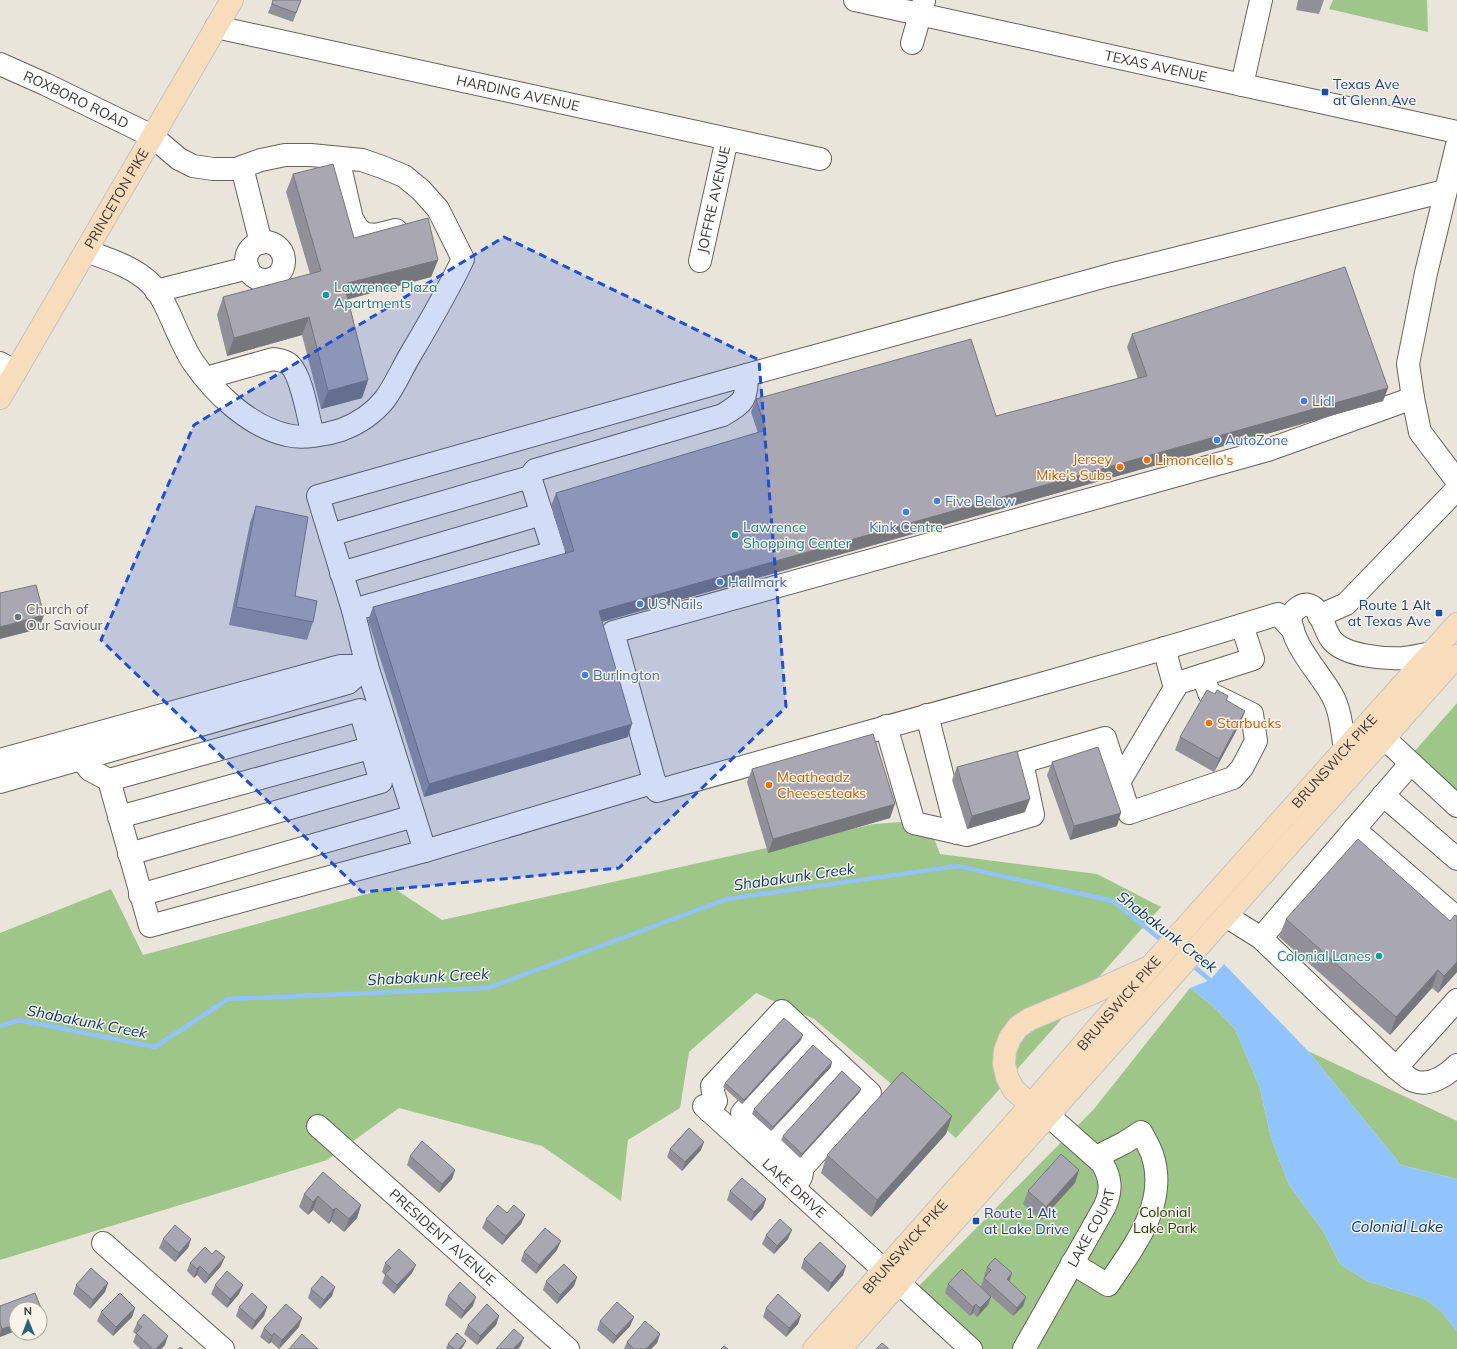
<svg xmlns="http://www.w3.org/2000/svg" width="1457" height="1349" font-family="Mulish,sans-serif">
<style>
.green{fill:#9ec688}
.water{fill:#91c3fd}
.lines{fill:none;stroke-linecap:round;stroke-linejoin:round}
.stream{stroke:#91c3fd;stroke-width:4.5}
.minor-casing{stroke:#666159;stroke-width:24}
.major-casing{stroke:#c4c3c2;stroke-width:24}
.minor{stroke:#fff;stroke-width:22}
.major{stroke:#f8ddbc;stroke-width:22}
.wall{fill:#919099}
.shaded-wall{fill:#76767d}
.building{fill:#a9a8b2;stroke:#76767d}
.marked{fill:#1d4ed8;fill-opacity:0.2;stroke:#1d4ed8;stroke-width:3;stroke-dasharray:8 5;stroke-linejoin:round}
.transit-dot{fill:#1a4fb4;stroke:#f8f2e8;stroke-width:1.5}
.culture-dot{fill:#0f9aa8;stroke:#f8f2e8;stroke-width:1.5}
.shop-dot{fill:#3f7fe0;stroke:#f8f2e8;stroke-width:1.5}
.food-dot{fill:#e8710a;stroke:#f8f2e8;stroke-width:1.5}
.worship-dot{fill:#6b7280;stroke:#f8f2e8;stroke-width:1.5}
.labels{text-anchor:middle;stroke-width:3;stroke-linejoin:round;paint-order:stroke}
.street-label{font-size:14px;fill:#3a3834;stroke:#f8f2e8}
.transit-label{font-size:14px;fill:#164399;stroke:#f8f2e8;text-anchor:start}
.culture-label{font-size:14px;fill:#0d838f;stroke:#f8f2e8;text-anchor:start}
.shop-label{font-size:14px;fill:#366cbe;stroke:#f8f2e8;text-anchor:start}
.food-label{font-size:14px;fill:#c56008;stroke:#f8f2e8;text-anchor:start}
.worship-label{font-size:14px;fill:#5b616d;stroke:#f8f2e8;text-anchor:start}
.park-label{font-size:14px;fill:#1e380a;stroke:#f8f2e8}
.water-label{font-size:15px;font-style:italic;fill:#043b6d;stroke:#f8f2e8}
</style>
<rect width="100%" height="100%" fill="#eae5db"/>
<g class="green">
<polygon points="1333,0 1427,0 1428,32 1329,9"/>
<polygon points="1457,703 1457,795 1413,753"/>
<polygon points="927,820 940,854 1097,874 1161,907 956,1138 814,1019 756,993 689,1052 680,1108 628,1140 621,1201 542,1146 399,1108 327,1160 0,1260 0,933 111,889 143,955 392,887 442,920 874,824"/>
<polygon points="1190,988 1214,1007 1235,1029 1260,1088 1271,1138 1289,1185 1324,1232 1340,1264 1367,1281 1425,1299 1441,1311 1457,1331 1457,1349 982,1349 916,1289 1094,1109"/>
<polygon points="1308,1051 1457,1121 1457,1179 1401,1165"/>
</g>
<polygon class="water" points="1224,964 1308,1051 1401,1165 1457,1179 1457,1331 1441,1311 1425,1299 1367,1281 1340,1264 1324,1232 1289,1185 1271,1138 1260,1088 1235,1029 1214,1007 1190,988 1210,980"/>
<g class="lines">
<g class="stream">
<polyline points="1191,964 1210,980 1213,984"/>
<polyline points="0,1026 19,1020 155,1047 228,999 488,988 727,899 958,866 1113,901 1165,943"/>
</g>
<g class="minor-casing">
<g id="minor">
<path id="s1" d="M 855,0 L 1457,132"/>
<path id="s2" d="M 216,27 L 820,159"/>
<polyline points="912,43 924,1"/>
<path id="s3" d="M 0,64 L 45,84 L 152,136 L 179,159 L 193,166 L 213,169 L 236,169 L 261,160 L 285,155 L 311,155 L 362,160 L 382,167 L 404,176 L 421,190 L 438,209 L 463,259 C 447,293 428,325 409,357 C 401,371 394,387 385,399 C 374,413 357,424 341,430 C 326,435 302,439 287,435 C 250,427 214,393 193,362 C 183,347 176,328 168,311 C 164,302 159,292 152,285 C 135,267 108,259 86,251"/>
<polyline points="1242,85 1261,0"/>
<polyline points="338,158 352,219 359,230 366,234 376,235 396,230"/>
<polyline points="242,167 261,243"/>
<circle cx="265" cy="261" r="19"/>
<path id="s4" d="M 700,261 L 727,139"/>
<polyline points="156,291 248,268"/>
<polyline points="0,363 15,372"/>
<path d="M 206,378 L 273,359 C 279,360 286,361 290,365 C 302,376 308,418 313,435"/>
<polyline points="1413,398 1408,364 1426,273 1457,145"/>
<path d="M 330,535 L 530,477 L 535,470 L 723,415 C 745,401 746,401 747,375"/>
<polyline points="341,573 542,514"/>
<polyline points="353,610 554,552 530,477"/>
<polyline points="1319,616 1346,604 1457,489"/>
<path d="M 1293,630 L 1278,614 C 1072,678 864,732 657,791 L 613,632 L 1268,450 L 1413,398 L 1420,432 L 1457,481"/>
<polyline points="1164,648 1175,688"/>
<polyline points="927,715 957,833"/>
<polyline points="886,726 914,823 967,835 1033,815 1022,762 1105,738 1129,813 1233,778 1242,768 1256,741 1252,714 1209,693 1203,675"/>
<polyline points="1384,738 1457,806"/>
<path d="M 1345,749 C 1342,732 1341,711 1332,695 C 1318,670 1292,646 1290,616 C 1295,610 1303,600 1313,607 C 1321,612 1325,631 1331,639 C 1343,656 1384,659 1403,658 C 1413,657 1422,655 1431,653"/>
<polyline points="81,759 90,770 109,780 150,926 425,851"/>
<polyline points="0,760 340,666 367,666"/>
<polyline points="109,780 360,710 381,782 129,854"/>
<polyline points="0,782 348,683 367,666"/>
<polyline points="655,782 425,851 367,666 353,610 318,496 732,379 1110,275 1445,191"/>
<polyline points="1119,782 1178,683 1253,659 1242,625"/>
<polyline points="1383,795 1457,859"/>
<polyline points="119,817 384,744"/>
<polyline points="1354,829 1457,918"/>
<polyline points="140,895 414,816"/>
<polyline points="1226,916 1261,938 1396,1068 1457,1000"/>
<polyline points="1261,938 1411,763"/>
<polyline points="810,1038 742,1113 773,1140 841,1066"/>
<path d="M 1396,1068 C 1402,1072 1408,1079 1414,1081 C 1430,1087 1447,1075 1457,1065"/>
<path id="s5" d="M 704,1106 L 884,1270"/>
<path d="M 709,1111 L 716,1101 L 713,1092 L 712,1086 L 782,1011 L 870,1093 L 802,1168 C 803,1177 799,1181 793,1187"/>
<path id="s6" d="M 318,1126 L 568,1349"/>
<polyline points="773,1140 802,1168"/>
<polyline points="103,1243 223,1349"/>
<path d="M 1072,1263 L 1108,1285 C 1134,1246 1169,1203 1152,1154 C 1149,1146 1145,1139 1141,1132 L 1124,1143 L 1096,1157"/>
<polyline points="899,1283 971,1349"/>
<path id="s7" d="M 1024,1349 L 1105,1206 C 1112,1190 1111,1178 1102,1163 L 1049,1116 L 1032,1105"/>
</g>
</g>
<g class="major-casing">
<g id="major">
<path id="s8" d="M 0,398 L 232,0"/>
<polyline points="1031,1105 1014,1090 1007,1077 1004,1064 1005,1051 1010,1038 1018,1027 1030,1019 1090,994 1145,969"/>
<path id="s9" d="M 814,1349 L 1031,1105 L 1151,966 L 1457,624"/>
<polyline points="840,1349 1457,656"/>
</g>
</g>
<use href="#minor" class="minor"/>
<use href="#major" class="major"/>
</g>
<g class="wall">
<polygon points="273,0 301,0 293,22 268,13"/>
<polygon points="1298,0 1324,0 1319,14 1296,10"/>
<polygon points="293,174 354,238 438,260 431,277 348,299 368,380 362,398 321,409 302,335 227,356 217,315 223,297 310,274 286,192"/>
<polygon points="1132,334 1388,388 1383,401 602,622 628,737 424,797 368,620 373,607 566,553 551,506 556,493 758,433 751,412 756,399 996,416 1138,379 1127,347"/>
<polygon points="256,506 295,596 313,622 307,640 229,625 250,523"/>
<polygon points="1215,694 1228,696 1226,701 1245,711 1240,724 1214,772 1175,750 1180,737"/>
<polygon points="1052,762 1117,826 1070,840 1047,775"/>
<polygon points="957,767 1025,812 967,829 952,780"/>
<polygon points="752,769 890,818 768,853 747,782"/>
<polygon points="1286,919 1457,972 1438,993 1432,988 1390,1035 1279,937"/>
<polygon points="801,1040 742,1104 723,1087 725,1083"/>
<polygon points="831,1067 771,1131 752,1114 754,1109"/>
<polygon points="861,1089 859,1093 800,1158 781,1140 783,1136"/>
<polygon points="952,1116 946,1134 871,1217 821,1173 827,1155"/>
<polygon points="670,1149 701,1150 682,1171 667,1157"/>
<polygon points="410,1156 455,1170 452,1179 439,1193 407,1165"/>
<polygon points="1079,1170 1075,1183 1041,1220 1023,1204 1028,1191"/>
<polygon points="730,1191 766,1199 763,1208 751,1221 727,1200"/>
<polygon points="304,1194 361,1205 357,1218 344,1232 331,1221 329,1224 313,1210 308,1215 299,1207"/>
<polygon points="507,1213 525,1215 521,1224 502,1245 482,1228 486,1219"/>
<polygon points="766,1235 788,1239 774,1254 762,1244"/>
<polygon points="163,1239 191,1239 188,1248 175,1262 159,1248"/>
<polygon points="557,1250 536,1274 521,1261 524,1252"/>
<polygon points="804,1259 846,1266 843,1275 828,1292 801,1268"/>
<polygon points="190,1263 221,1266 205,1284 197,1275 194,1278 187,1271"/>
<polygon points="385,1263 412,1273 394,1294 382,1283 385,1275 382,1272"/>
<polygon points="987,1267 1012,1273 1009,1282 1026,1297 1023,1306 1013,1316 986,1292 991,1297 988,1305 977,1317 973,1313 970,1316 945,1293 948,1284 981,1286 984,1278 985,1276 984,1276"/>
<polygon points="577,1277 574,1286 557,1304 543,1290 546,1281"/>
<polygon points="108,1283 105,1292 90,1309 73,1294 76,1285"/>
<polygon points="215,1285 243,1285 239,1294 227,1308 211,1294"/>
<polygon points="311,1289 332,1296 320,1309 308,1298"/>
<polygon points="448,1296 473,1306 461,1319 445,1305"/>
<polygon points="0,1306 40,1310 0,1337"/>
<polygon points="239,1307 267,1307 264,1316 252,1330 236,1316"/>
<polygon points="135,1308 132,1317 113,1336 97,1321 101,1312"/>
<polygon points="766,1308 801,1315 798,1324 786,1337 763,1317"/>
<polygon points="499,1316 496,1325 477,1345 464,1334 468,1325"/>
<polygon points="634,1317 630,1326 613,1344 597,1330 600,1321"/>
<polygon points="137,1323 165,1345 161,1349 140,1349 133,1342 136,1334 133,1332"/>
<polygon points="299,1327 279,1349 271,1342 269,1344 260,1337 264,1328"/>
<polygon points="660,1334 657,1343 651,1349 624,1349 627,1342"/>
<polygon points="448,1344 464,1345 461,1349 447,1349 446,1348"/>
</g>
<g class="shaded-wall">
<polygon points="438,260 431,277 338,302 344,284"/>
<polygon points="309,317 302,335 227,356 234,338"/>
<polygon points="368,380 362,398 321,409 328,391"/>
<polygon points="1388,388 1383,401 594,624 599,611"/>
<polygon points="44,615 39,629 0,639 0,627"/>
<polygon points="1245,711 1240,724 1214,772 1219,759"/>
<polygon points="632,724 628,737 424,797 429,784"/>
<polygon points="1030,799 1025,812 967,829 972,816"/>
<polygon points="895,804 890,818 768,853 773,839"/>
<polygon points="1121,813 1117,826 1070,840 1074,826"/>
<polygon points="1457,962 1457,972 1438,993 1444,976"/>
<polygon points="1438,970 1432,988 1390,1035 1396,1017"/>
<polygon points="803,1035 801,1040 742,1104 744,1100"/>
<polygon points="832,1062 831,1067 771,1131 773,1127"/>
<polygon points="861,1089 859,1093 800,1158 802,1154"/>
<polygon points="952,1116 946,1134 871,1217 877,1200"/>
<polygon points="704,1142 701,1150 682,1171 685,1162"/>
<polygon points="455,1170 452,1179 439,1193 442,1184"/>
<polygon points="1079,1170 1075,1183 1041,1220 1046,1207"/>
<polygon points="318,1196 313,1210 308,1215 313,1202"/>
<polygon points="766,1199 763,1208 751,1221 754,1212"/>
<polygon points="361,1205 357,1218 344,1232 349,1219"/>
<polygon points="336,1208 331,1221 329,1224 333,1210"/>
<polygon points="525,1215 521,1224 502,1245 506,1236"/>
<polygon points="792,1230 788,1239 774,1254 777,1246"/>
<polygon points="191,1239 188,1248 175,1262 179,1253"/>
<polygon points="561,1241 557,1250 536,1274 539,1265"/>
<polygon points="225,1257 221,1266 205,1284 209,1275"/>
<polygon points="416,1265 412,1273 394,1294 397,1285"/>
<polygon points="200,1266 197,1275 194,1278 197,1269"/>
<polygon points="846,1266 843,1275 828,1292 831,1283"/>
<polygon points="1012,1273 1009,1282 1007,1279"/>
<polygon points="577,1277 574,1286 557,1304 560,1295"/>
<polygon points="108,1283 105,1292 90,1309 93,1300"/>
<polygon points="243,1285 239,1294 227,1308 230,1299"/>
<polygon points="335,1287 332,1296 320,1309 324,1300"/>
<polygon points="476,1297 473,1306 461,1319 464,1311"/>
<polygon points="991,1297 988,1305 977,1317 980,1308"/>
<polygon points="1026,1297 1023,1306 1013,1316 1017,1308"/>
<polygon points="976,1304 973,1313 970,1316 973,1307"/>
<polygon points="267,1307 264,1316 252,1330 255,1321"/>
<polygon points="135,1308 132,1317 113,1336 116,1327"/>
<polygon points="801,1315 798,1324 786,1337 789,1328"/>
<polygon points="499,1316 496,1325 477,1345 480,1336"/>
<polygon points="634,1317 630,1326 613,1344 616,1336"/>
<polygon points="302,1318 299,1327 279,1349 282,1340"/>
<polygon points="16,1324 16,1331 0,1337 0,1335 2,1329"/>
<polygon points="274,1333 271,1342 269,1344 272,1336"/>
<polygon points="660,1334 657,1343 651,1349 646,1349"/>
<polygon points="168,1336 165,1345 161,1349 156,1349"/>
<polygon points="524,1338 520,1347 518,1349 513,1349"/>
<polygon points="466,1341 464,1345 461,1349 459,1349"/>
</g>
<g class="building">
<polygon points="273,0 301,0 296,13 272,4"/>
<polygon points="333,164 354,238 428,218 438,260 344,284 368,380 328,391 309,317 234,338 223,297 321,271 293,174"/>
<polygon points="1345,267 1388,388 599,611 632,724 429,784 373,607 574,551 556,493 766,430 756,399 971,339 996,416 1147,376 1132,334"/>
<polygon points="256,506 308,517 295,596 317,601 313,622 236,607"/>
<polygon points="36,585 44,615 0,627 0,593"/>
<polygon points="1207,690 1215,694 1217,690 1228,696 1226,700 1245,711 1219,759 1180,737"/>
<polygon points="873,734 895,804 773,839 752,769"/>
<polygon points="1098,747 1121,813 1074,826 1052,762"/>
<polygon points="1017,751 1030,799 972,816 957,767"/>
<polygon points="1358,839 1450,921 1455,915 1457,916 1457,962 1444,976 1438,970 1396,1017 1286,919"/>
<polygon points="784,1018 803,1035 744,1100 725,1083"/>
<polygon points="813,1045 832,1062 773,1127 754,1109"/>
<polygon points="842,1071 861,1089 802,1154 783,1136"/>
<polygon points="902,1072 952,1116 877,1200 827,1155"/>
<polygon points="689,1128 704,1142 685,1162 670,1149"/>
<polygon points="422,1141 455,1170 442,1184 410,1156"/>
<polygon points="1061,1154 1079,1170 1046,1207 1028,1191"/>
<polygon points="323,1172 361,1205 349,1219 336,1208 333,1210 318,1196 313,1202 304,1194"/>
<polygon points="742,1178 766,1199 754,1212 730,1191"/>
<polygon points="498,1205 507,1213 514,1205 525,1215 506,1236 486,1219"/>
<polygon points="780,1219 792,1230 777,1246 766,1235"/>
<polygon points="175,1225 191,1239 179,1253 163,1239"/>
<polygon points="545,1228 561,1241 539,1265 524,1252"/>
<polygon points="820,1242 846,1266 831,1283 804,1259"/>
<polygon points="205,1247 212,1254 216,1250 225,1257 209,1275 200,1266 197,1269 190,1263"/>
<polygon points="399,1249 416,1265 397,1285 385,1274 391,1268 385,1263"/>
<polygon points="995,1258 1012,1273 1007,1279 1026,1297 1017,1308 984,1278 991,1270 987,1267"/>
<polygon points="564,1264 577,1277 560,1295 546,1281"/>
<polygon points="91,1268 108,1283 93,1300 76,1285"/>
<polygon points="962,1269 991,1297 980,1308 976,1304 973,1307 948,1284"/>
<polygon points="227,1271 243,1285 230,1299 215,1285"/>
<polygon points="322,1276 335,1287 324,1300 311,1289"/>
<polygon points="460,1282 476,1297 464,1311 448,1296"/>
<polygon points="35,1293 41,1308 37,1309 16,1309 16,1324 2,1329 0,1323 0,1306"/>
<polygon points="120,1293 135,1308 116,1327 101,1312"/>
<polygon points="252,1293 267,1307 255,1321 239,1307"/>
<polygon points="778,1294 801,1315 789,1328 766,1308"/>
<polygon points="617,1302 634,1317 616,1336 600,1321"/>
<polygon points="286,1304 302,1318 282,1340 274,1333 272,1336 264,1328"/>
<polygon points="487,1304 499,1316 480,1336 468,1325"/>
<polygon points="144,1314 168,1336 156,1349 153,1349 136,1333 142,1327 137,1323"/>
<polygon points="645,1321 660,1334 646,1349 634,1349 627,1342"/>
<polygon points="514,1329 524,1338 513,1349 496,1349"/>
<polygon points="457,1333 466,1341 459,1349 454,1349 448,1344"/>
<polygon points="302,1334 318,1349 289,1349"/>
<polygon points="882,1343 889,1349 876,1349"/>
<polygon points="724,1346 728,1349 721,1349"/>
<polygon points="180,1347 183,1349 179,1349"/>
</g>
<path class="marked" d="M 504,237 L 759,360 L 786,707 L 619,868 L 362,892 L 101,640 L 194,425 Z"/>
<g class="transit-dot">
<rect x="1321" y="88" width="8" height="8" rx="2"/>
<rect x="1435" y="609" width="8" height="8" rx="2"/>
<rect x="972" y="1217" width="8" height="8" rx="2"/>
</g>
<g class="culture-dot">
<circle cx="326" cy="295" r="4"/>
<circle cx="735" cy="535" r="4"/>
<circle cx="1379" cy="956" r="4"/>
</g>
<g class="shop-dot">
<circle cx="1304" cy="401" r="4"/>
<circle cx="1217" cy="440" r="4"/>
<circle cx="937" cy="501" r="4"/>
<circle cx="906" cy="512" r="4"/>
<circle cx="720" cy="582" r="4"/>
<circle cx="640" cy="604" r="4"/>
<circle cx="585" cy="675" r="4"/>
</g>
<g class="food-dot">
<circle cx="1147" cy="460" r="4"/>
<circle cx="1120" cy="467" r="4"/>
<circle cx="1209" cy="723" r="4"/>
<circle cx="769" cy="785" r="4"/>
</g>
<circle class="worship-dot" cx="18" cy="617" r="4"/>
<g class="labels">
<g class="street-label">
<text dy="5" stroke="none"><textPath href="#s1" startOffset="308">TEXAS AVENUE</textPath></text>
<text dy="5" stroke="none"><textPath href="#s2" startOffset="309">HARDING AVENUE</textPath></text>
<text dy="5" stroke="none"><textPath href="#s3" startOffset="84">ROXBORO ROAD</textPath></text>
<text dy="5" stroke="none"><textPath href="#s8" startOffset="231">PRINCETON PIKE</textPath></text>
<text dy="5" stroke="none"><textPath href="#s4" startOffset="63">JOFFRE AVENUE</textPath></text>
<text dy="5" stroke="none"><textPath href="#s9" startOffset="785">BRUNSWICK PIKE</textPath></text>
<text dy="5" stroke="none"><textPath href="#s9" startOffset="461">BRUNSWICK PIKE</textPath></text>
<text dy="5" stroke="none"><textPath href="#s5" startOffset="122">LAKE DRIVE</textPath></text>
<text dy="5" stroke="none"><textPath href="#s7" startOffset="139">LAKE COURT</textPath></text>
<text dy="5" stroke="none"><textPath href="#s6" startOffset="167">PRESIDENT AVENUE</textPath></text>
<text dy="5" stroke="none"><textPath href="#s9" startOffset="137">BRUNSWICK PIKE</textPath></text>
</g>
<g class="transit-label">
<text x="1333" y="89">Texas Ave<tspan x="1333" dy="16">at Glenn Ave</tspan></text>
<text x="1431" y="610" text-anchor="end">Route 1 Alt<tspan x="1431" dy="16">at Texas Ave</tspan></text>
<text x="984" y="1218">Route 1 Alt<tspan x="984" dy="16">at Lake Drive</tspan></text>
</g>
<g class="culture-label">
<text x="334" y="292">Lawrence Plaza<tspan x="334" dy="16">Apartments</tspan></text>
<text x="743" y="532">Lawrence<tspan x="743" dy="16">Shopping Center</tspan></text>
<text x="1371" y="961" text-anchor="end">Colonial Lanes</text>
</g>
<g class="shop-label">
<text x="1312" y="406">Lidl</text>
<text x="1225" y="445">AutoZone</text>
<text x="945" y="506">Five Below</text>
<text x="906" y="532" text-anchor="middle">Kink Centre</text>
<text x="728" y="587">Hallmark</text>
<text x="648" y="609">US Nails</text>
<text x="593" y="680">Burlington</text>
</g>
<g class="food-label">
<text x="1112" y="464" text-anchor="end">Jersey<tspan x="1112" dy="16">Mike's Subs</tspan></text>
<text x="1155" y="465">Limoncello's</text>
<text x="1217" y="728">Starbucks</text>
<text x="777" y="782">Meatheadz<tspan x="777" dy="16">Cheesesteaks</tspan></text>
</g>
<g class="worship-label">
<text x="26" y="614">Church of<tspan x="26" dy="16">Our Saviour</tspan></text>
</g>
<g class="park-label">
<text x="1165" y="1217">Colonial<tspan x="1165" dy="16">Lake Park</tspan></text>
</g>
<g class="water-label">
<text transform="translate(794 877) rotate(-8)" y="5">Shabakunk Creek</text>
<text transform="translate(1167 932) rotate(38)" y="5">Shabakunk Creek</text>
<text transform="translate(428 977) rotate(-3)" y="5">Shabakunk Creek</text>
<text transform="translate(87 1022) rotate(11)" y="5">Shabakunk Creek</text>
<text x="1397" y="1232">Colonial Lake</text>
</g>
</g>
<g transform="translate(28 1321) rotate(359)"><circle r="19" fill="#f8f2e8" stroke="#aca8a0"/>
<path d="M0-3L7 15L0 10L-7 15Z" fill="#28637b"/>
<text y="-6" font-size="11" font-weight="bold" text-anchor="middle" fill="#3a3834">N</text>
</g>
</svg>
